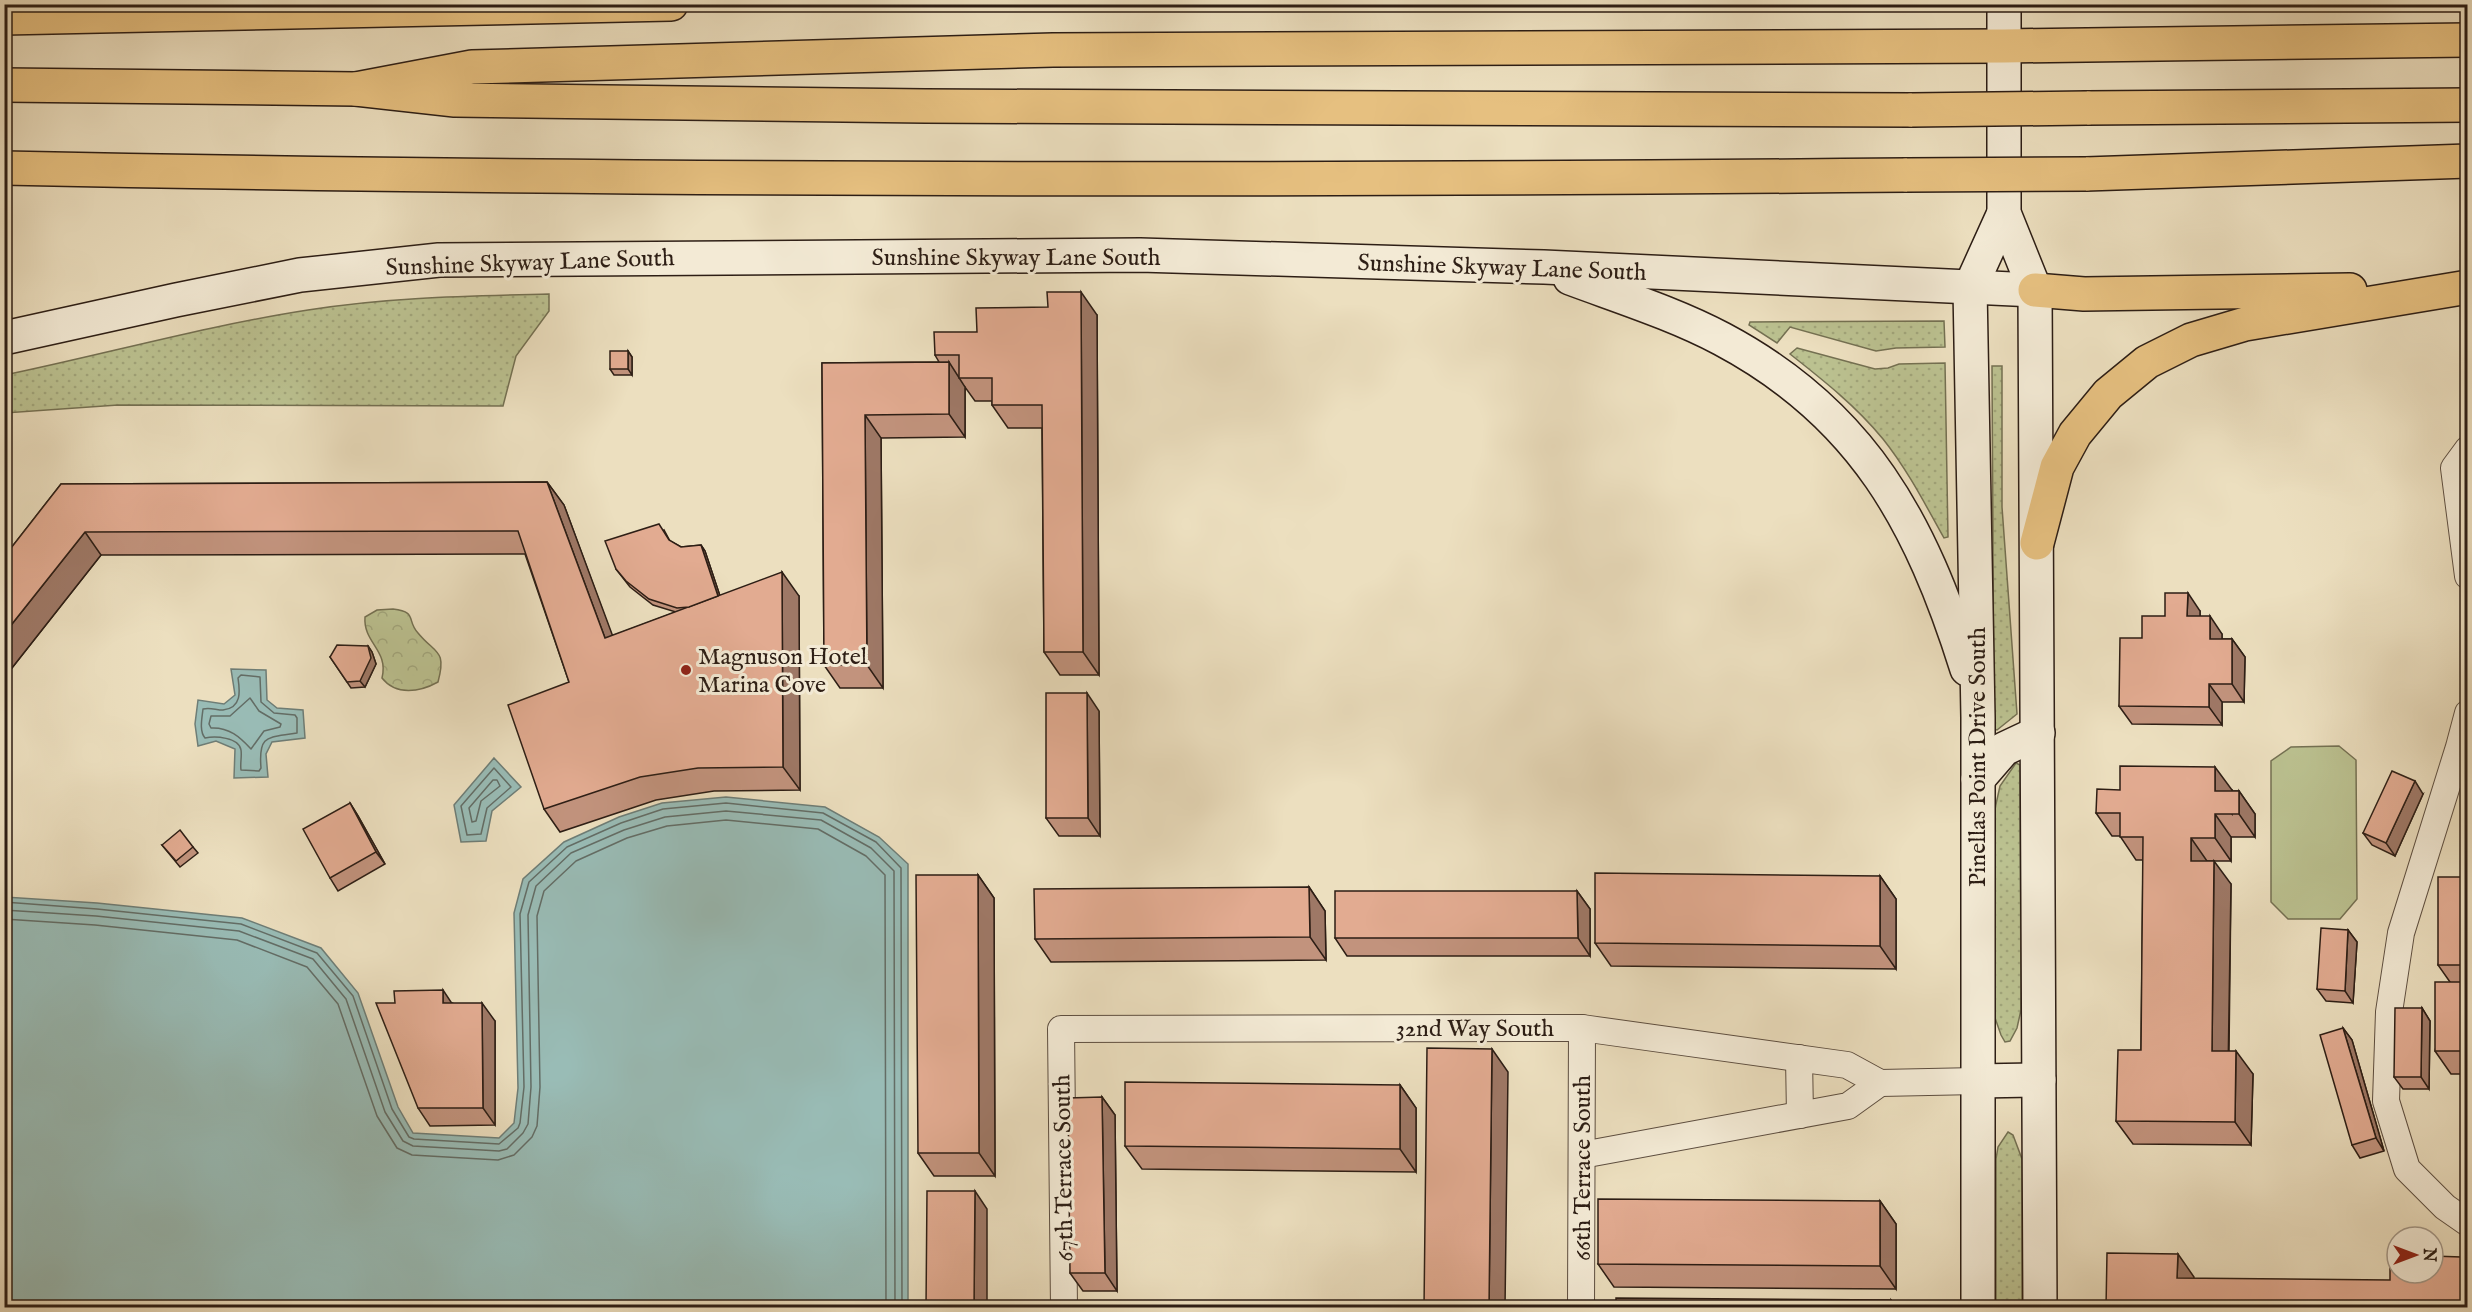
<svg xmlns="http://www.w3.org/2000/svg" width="2472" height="1312" font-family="'IM FELL English',serif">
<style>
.grass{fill:url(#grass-dots);stroke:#747052;stroke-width:1.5}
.park{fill:url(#park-crowns);stroke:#747052;stroke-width:1.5}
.pitch{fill:#bbc190;stroke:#747052;stroke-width:1.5}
.water{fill:#99bcb6;stroke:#6e7d76;stroke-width:1.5}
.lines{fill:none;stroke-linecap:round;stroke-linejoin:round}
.shore{stroke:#636d66;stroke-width:1.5}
.street-casing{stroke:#5d4e40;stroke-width:28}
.secondary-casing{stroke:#2d1e15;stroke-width:36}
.highway-casing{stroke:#2d1e15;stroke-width:36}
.street{stroke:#f3ead5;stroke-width:26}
.secondary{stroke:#f3ead5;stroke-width:33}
.highway{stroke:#e6c080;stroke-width:33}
.highway-bridge-casing{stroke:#2d1e15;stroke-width:36;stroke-linecap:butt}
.highway-bridge{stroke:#e6c080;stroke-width:33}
.wall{fill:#c2937d;stroke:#2d1e15;stroke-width:1.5}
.shaded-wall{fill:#9e7866;stroke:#2d1e15;stroke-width:1.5}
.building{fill:#e2ab91;stroke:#2d1e15;stroke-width:1.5}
.poi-dot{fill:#8f2418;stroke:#f3ead5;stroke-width:2}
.labels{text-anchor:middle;stroke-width:6;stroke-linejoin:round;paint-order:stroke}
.street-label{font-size:24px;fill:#2d1e15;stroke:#f3ead5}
.poi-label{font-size:24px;fill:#2d1e15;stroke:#f3ead5;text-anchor:start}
</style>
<defs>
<pattern id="grass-dots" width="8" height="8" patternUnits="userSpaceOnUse" patternTransform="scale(1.5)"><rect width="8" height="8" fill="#bbc190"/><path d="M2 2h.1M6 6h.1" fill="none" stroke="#a1a57b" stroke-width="1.8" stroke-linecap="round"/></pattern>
<pattern id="park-crowns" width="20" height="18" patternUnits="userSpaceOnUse" patternTransform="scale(1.5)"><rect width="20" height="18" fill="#bbc190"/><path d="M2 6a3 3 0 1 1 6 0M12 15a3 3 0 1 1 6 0" fill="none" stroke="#a1a57b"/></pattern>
</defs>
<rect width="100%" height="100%" fill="#ecdfbf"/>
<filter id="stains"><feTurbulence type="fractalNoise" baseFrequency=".00333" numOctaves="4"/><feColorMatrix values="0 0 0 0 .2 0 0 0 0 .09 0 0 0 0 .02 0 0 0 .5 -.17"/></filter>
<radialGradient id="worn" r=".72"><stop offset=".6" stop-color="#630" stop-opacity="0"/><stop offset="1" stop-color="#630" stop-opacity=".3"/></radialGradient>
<g class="grass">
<path d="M 549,294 L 549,311 L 516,356 L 503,406 L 118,405 L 5,413 L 5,375 C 106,354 205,326 308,310 C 388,297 468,296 549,294 Z"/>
<polygon points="1944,321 1945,347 1896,348 1876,351 1790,327 1777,343 1749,325 1750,322"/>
<path d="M 1797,348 L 1875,369 L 1888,368 L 1899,364 L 1945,363 L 1948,537 L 1944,538 C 1925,504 1907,469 1883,439 C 1856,406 1823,380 1790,354 Z"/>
<polygon points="1992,366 2002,366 2002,507 2017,714 1997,730 1994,729"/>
<polygon points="2016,763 2020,765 2021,1010 2017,1028 2010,1041 2005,1042 2001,1035 1994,1015 1994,813 2000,786"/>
<polygon points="2008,1132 2013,1135 2022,1159 2022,1307 1996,1307 1996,1159 1998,1147"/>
</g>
<path class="park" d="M 393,609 C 418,612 406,620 418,633 C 435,654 447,649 438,682 C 420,692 396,696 382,678 C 389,650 363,643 365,617 L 377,610 Z"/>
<polygon class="pitch" points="2339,746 2356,760 2357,899 2340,919 2288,919 2271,902 2271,761 2291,747"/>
<g class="water">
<polygon points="231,669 266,670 267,700 277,708 303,710 305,738 272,742 266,754 268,777 234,778 235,749 216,741 198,746 195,724 198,700 224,704 235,695"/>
<polygon points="494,758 521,787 492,811 486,841 461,842 454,805"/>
<polygon points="726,797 825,807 879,837 908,864 908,1307 5,1307 5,897 97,903 242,918 321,948 358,993 398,1107 413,1133 499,1138 514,1123 518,1088 514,913 523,879 564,842 619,817 662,803"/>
</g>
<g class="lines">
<g class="shore">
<path d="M 241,675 L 260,677 L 261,702 L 274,713 L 295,715 L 297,718 L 297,733 C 269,738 258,733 261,768 L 259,771 L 241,770 C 240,764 242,756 241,750 C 239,737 215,736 205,738 C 199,731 202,718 203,709 C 210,707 216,710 223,710 C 242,708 240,691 238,678 Z"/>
<path d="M 250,698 L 259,711 L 281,724 L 280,727 L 264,731 L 251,749 C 240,737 229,727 211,728 L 209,724 L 211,716 L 230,716 Z"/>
<polygon points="494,768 511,787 487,808 481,834 467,835 461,806"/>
<polygon points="493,780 497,780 500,786 481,801 476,821 472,822 469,808"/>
<polyline points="4,902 97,909 241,924 317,953 353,996 392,1109 409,1137 414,1139 499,1144 518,1128 520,1123 524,1087 520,914 529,882 567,847 621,823 663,809 726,803 823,813 876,842 901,868 902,1308"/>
<polyline points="4,910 96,916 239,931 313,959 346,999 385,1112 403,1141 413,1146 499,1151 507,1149 523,1133 528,1124 531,1087 528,915 536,886 571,853 624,830 665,817 726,811 821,820 871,848 894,871 895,1308"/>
<polyline points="4,919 95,925 237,940 307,967 338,1004 377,1116 397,1148 412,1155 498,1160 514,1155 532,1137 537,1126 540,1087 537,916 544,891 576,861 627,838 667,826 726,820 818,829 866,856 885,875 886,1308"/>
</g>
<g class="street-casing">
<g id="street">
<polyline points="2468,449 2454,468 2468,576"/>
<polyline points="2468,713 2459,747 2401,933 2389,1012 2386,1101 2407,1169 2445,1207 2468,1223"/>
<polyline points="1799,1058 1800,1115"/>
<polyline points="1582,1155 1848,1106 1880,1083"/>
<polyline points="1064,1308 1061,1029 1582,1028 1847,1065 1880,1083 1977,1081"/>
<polyline points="1581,1308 1582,1028"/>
</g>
</g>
<g class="secondary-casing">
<g id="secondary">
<polyline points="2004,4 2004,213 2035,290 2040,1308"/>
<path d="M 1570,278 C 1621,297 1675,314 1722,339 C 1863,414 1921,523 1967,669"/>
<polyline points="4,338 176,300 300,275 439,260 1140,255 1544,267 2035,290"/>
<polyline points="1978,779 2004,749 2038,733"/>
<polyline points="1977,1081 2039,1080"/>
<polyline points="1978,1308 1978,717 1970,288 2004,213"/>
</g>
</g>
<g class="highway-casing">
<g id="highway">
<polyline points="4,18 671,4"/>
<polyline points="4,85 356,89 455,100 925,106 1912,110"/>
<polyline points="356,89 472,67 1053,50 2004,46 2468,40"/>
<polyline points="2087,108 2468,105"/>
<path d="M 4,168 C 639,181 1273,181 1907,175"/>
<polyline points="2086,174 2468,161"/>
<polyline points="2035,290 2084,294 2350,290"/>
<polyline points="2037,543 2057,467 2075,434 2108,394 2147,362 2191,340 2245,324 2468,287"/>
</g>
</g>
<use href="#street" class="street"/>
<use href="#secondary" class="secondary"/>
<use href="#highway" class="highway"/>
<g class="highway-bridge-casing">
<g id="highway-bridge">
<polyline points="1912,110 2087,108"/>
<polyline points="1907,175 2086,174"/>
</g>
</g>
<use href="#highway-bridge" class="highway-bridge"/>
</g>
<g class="wall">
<polygon points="1097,315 1099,675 1060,675 1044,652 1042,428 1008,428 992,405 992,401 975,401 965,387 965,437 881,438 883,688 840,688 824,665 822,363 939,362 935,355 977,332"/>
<polygon points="628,351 632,357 632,375 614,375 610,369"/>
<polygon points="547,482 564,505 612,636 676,612 653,605 630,587 616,569 664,530 670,541 681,547 701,545 705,551 720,596 799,596 800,790 714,791 656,800 560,832 544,809 569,682 525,554 101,555 4,678 4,557 61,484"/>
<polygon points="2200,611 2200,616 2222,634 2222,639 2232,639 2245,657 2244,702 2222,702 2222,725 2132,724 2119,706 2142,638 2165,616"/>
<polygon points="368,646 372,652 376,664 365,687 351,688 330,657"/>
<polygon points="1099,711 1100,836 1059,836 1046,818"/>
<polygon points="2232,790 2232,791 2239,791 2255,814 2255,837 2231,837 2231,861 2207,861 2231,884 2229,1051 2253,1074 2251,1145 2133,1144 2116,1121 2141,1050 2143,860 2136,860 2120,836 2112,836 2096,813"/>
<polygon points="2423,794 2395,856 2372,845 2363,833"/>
<polygon points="350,803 358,816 385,864 338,891 330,878"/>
<polygon points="162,845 193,847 198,853 180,867"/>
<polygon points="978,875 994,898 995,1176 934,1176 918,1153"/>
<polygon points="1880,876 1896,899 1896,969 1611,966 1595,943"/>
<polygon points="2468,877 2468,1074 2451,1074 2435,1051 2450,982 2438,965"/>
<polygon points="1309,887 1325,911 1326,960 1051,962 1035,939"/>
<polygon points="1577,891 1590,909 1590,956 1347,956 1335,938"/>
<polygon points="2348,930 2357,942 2353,1003 2326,1001 2317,989"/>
<polygon points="452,1003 495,1021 495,1125 430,1126 418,1108"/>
<polygon points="2422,1008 2430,1021 2429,1089 2403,1089 2394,1077"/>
<polygon points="2343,1028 2352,1040 2384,1151 2360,1158 2352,1145"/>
<polygon points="1400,1085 1416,1108 1416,1172 1142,1169 1125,1146"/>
<polygon points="1102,1097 1115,1115 1117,1291 1083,1291 1070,1273"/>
<polygon points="1880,1201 1896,1224 1896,1289 1614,1287 1598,1264"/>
</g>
<g class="shaded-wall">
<polygon points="1081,292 1097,315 1099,675 1083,652"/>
<polygon points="628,351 632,357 632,375 628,369"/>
<polygon points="949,362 965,387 965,437 949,414"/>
<polygon points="865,415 881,438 883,688 867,665"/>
<polygon points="547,482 564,505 622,661 605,638"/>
<polygon points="85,532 101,555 4,678 4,634"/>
<polygon points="701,545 705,551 724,608 720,602"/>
<polygon points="782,572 799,596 800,790 783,767"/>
<polygon points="2188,593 2200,611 2200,634 2187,616"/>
<polygon points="2210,616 2222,634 2222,657 2210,639"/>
<polygon points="2232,639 2245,657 2244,702 2232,684"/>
<polygon points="368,646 372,652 376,664 365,687 360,681"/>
<polygon points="2209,684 2222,702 2222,725 2209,707"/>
<polygon points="1087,693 1099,711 1100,836 1088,818"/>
<polygon points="2215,767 2232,790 2232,814 2215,791"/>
<polygon points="2415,781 2423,794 2395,856 2386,843"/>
<polygon points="2239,791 2255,814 2255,837 2239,814"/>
<polygon points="350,803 358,816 385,864 376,852"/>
<polygon points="2215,814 2231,837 2231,861 2215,838"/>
<polygon points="2191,838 2207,861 2207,884 2191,861"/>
<polygon points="2214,861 2231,884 2228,1074 2212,1051"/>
<polygon points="978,875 994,898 995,1176 979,1153"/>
<polygon points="1880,876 1896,899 1896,969 1880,946"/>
<polygon points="1309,887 1325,911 1326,960 1310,937"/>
<polygon points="1577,891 1590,909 1590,956 1578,938"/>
<polygon points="2348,930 2357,942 2353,1003 2345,991"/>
<polygon points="443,990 455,1008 443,1003"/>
<polygon points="482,1003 495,1021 495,1125 483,1108"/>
<polygon points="2422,1008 2430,1021 2429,1089 2421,1077"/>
<polygon points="2343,1028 2352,1040 2384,1151 2376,1138"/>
<polygon points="1492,1049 1508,1072 1505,1308 1489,1308"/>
<polygon points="2236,1051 2253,1074 2251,1145 2235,1122"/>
<polygon points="1400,1085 1416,1108 1416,1172 1400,1149"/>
<polygon points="1102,1097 1115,1115 1117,1291 1105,1273"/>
<polygon points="975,1191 987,1209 987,1308 974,1308"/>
<polygon points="1880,1201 1896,1224 1896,1289 1880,1266"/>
<polygon points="2178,1254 2194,1277 2193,1301 2177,1278"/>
<polygon points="2461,1257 2468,1265 2468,1308 2461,1308"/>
<polygon points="1891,1300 1897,1308 1891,1308"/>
</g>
<g class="building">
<polygon points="1047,292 1081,292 1083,652 1044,652 1042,405 992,405 992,378 959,378 959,355 935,355 934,332 977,332 976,308 1048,307"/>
<rect x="610" y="351" width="18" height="18"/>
<polygon points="949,362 949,414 865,415 867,665 824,665 822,363"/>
<polygon points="547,482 605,638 782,572 783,767 698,768 640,777 544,809 508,705 569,682 518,531 85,532 4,634 4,557 61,484"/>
<polygon points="659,524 669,540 681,547 701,545 718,596 689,607 677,608 649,599 626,581 616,569 605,541"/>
<polygon points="2165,593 2188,593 2187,616 2210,616 2210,639 2232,639 2232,684 2209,684 2209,707 2119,706 2120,638 2142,638 2142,616 2165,616"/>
<polygon points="337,645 368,646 371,658 360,681 347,682 330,657"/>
<polygon points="1046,693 1087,693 1088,818 1046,818"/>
<polygon points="2120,766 2215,767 2215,791 2239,791 2239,814 2215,814 2215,838 2191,838 2191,861 2214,861 2212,1051 2236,1051 2235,1122 2116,1121 2118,1050 2141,1050 2143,837 2120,837 2120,813 2096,813 2097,789 2120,790"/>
<polygon points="2392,771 2415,781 2386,843 2363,833"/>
<polygon points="350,803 376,852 330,878 303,829"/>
<polygon points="180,830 193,847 176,861 162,845"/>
<polygon points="1595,873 1880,876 1880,946 1595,943"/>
<polygon points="916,875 978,875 979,1153 918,1153"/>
<rect x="2438" y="877" width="30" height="88"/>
<polygon points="1309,887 1310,937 1035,939 1034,889"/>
<polygon points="1335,891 1577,891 1578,938 1335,938"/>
<polygon points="2321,928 2348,930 2345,991 2317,989"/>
<rect x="2435" y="982" width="33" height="69"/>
<polygon points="443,990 443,1003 482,1003 483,1108 418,1108 376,1003 395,1003 394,991"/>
<polygon points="2395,1008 2422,1008 2421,1077 2394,1077"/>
<polygon points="2343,1028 2376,1138 2352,1145 2320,1035"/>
<polygon points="1427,1048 1492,1049 1489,1308 1424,1308"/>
<polygon points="1125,1082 1400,1085 1400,1149 1125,1146"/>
<polygon points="1102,1097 1105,1273 1070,1273 1068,1098"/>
<polygon points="927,1191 975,1191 974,1308 926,1308"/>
<polygon points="1598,1199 1880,1201 1880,1266 1598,1264"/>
<polygon points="2107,1253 2178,1254 2177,1278 2390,1280 2390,1256 2397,1256 2397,1273 2433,1273 2433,1256 2461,1257 2461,1308 2106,1308"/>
<polygon points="1616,1298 1891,1300 1891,1308 1616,1308"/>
</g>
<circle class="poi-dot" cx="686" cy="670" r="6"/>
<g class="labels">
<g class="street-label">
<text x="1016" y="265">Sunshine Skyway Lane South</text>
<text transform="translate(530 262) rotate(-2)" y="8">Sunshine Skyway Lane South</text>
<text transform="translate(1502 267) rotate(2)" y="8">Sunshine Skyway Lane South</text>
<text transform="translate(1977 757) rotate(-90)" y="8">Pinellas Point Drive South</text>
<text x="1475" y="1036">32nd Way South</text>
<text transform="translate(1063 1168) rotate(-91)" y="8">67th Terrace South</text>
<text transform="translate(1582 1168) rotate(-90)" y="8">66th Terrace South</text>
</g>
<g class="poi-label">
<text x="698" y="664">Magnuson Hotel<tspan x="698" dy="28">Marina Cove</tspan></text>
</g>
</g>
<rect width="2472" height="1312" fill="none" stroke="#ecdfbf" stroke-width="24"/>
<rect x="6" y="6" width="2460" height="1300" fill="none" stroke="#2d1e15" stroke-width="3"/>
<rect x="12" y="12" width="2448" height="1288" fill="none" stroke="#2d1e15" stroke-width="1.5"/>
<g transform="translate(2415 1255) rotate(90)"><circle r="28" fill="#f3ead5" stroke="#a49888" stroke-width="1.5"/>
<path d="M0-4.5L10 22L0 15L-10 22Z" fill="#8f2418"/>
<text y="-9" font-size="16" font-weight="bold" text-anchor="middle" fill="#2d1e15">N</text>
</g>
<rect width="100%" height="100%" filter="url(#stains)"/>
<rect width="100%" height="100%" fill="url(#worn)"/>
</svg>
